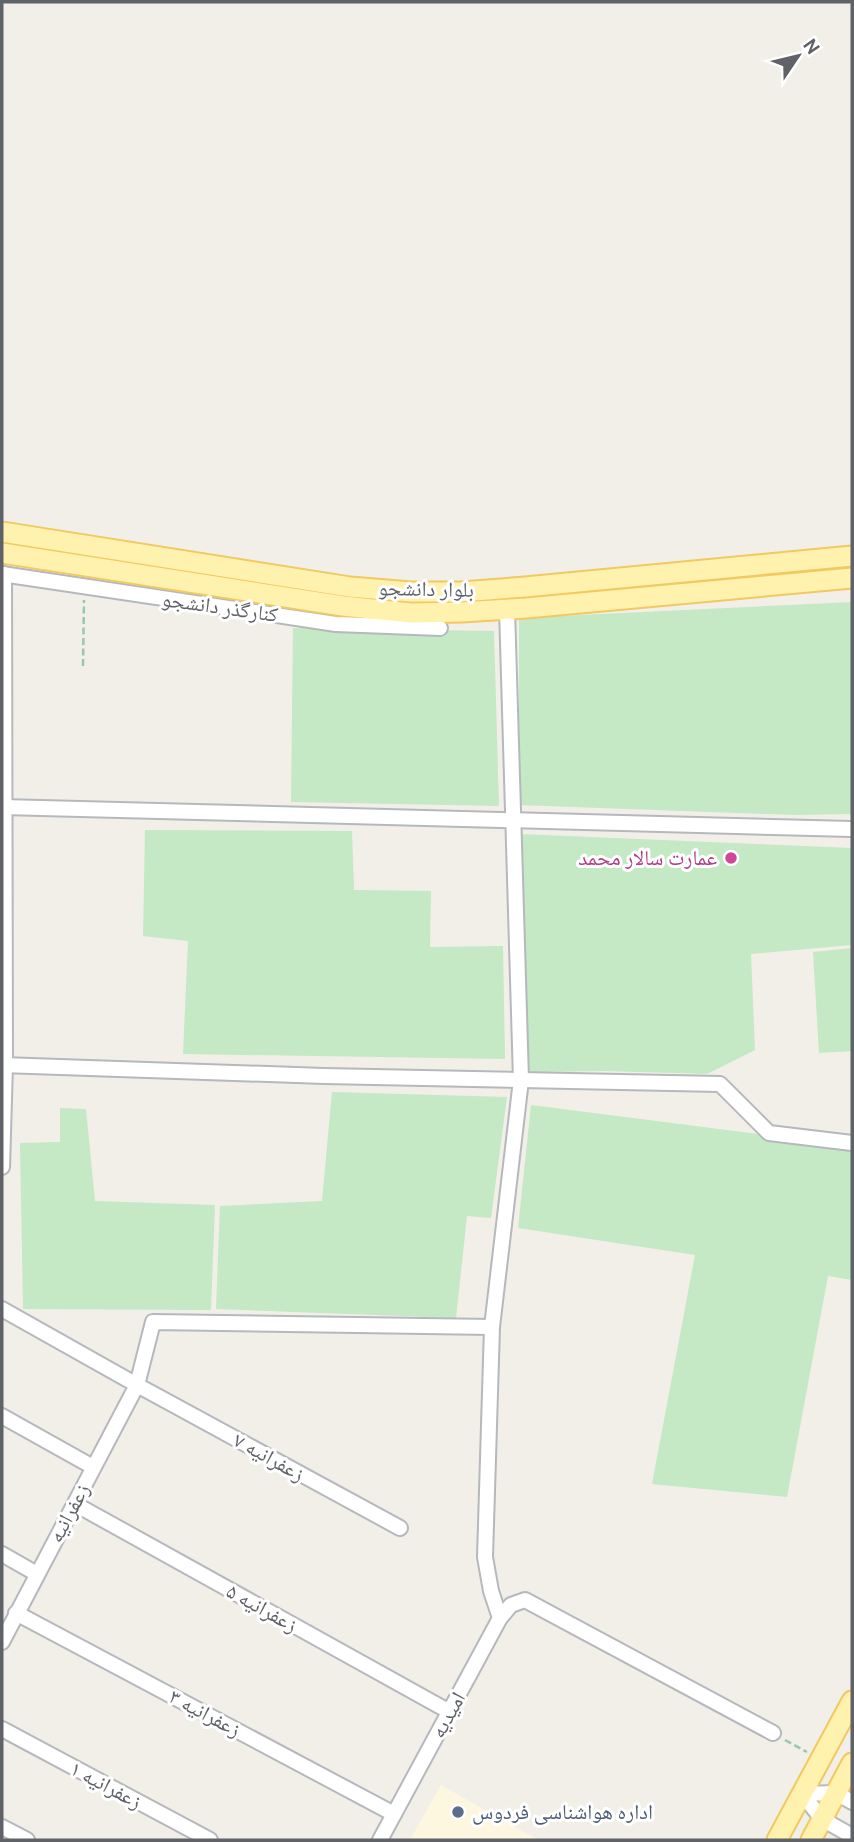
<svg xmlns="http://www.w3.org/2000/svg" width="854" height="1842" font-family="Cabin,'Noto Naskh Arabic',sans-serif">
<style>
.commercial{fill:#fef7e0}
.green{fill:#c5e8c5}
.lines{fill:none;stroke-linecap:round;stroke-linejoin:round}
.minor-casing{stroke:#b5b8bc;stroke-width:18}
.major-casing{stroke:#f2c960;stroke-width:23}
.path{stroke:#9cc7a9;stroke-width:2.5;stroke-dasharray:7 3.5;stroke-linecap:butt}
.minor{stroke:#fff;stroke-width:14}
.major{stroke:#fff2af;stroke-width:19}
.hotel-dot{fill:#d1479c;stroke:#fff;stroke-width:2.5}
.service-dot{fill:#5c6f8a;stroke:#fff;stroke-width:2.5}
.labels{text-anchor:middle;stroke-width:6;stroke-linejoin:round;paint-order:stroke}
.street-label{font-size:21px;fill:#5f6368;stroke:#fff}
.hotel-label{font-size:21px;fill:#b23c85;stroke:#fff;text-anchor:end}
.service-label{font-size:21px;fill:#4e5e75;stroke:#fff;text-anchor:start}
</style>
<rect width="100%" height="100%" fill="#f1efe8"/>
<polygon class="commercial" points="441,1785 538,1840 410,1840"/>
<g class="green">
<polygon points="852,602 852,814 795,815 519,805 519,618"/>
<polygon points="293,628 494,631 499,806 291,802"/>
<polygon points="145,830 352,831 354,890 431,891 430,947 503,946 505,1059 183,1054 188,941 143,936"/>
<polygon points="519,834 852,848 852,945 751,954 755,1050 707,1074 606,1071 529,1072"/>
<polygon points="852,948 852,1051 819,1053 813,952"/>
<polygon points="332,1092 507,1097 491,1218 467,1216 456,1318 216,1309 220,1206 322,1201"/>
<polygon points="531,1105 852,1146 852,1280 828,1276 787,1497 652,1484 695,1255 518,1228"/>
<polygon points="60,1108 86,1109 95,1201 215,1205 211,1310 23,1309 20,1143 60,1142"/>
</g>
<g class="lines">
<g class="minor-casing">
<g id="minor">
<polyline points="2,574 336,624 440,628"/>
<polyline points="2,807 852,829"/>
<polyline points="2,1065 324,1076 720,1084 769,1133 852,1143"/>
<polyline points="2,1167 5,1065 4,574"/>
<polyline points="2,1309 137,1385 400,1528"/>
<polyline points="2,1416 93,1467"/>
<polyline points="75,1504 450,1712"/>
<polyline points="2,1554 37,1574"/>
<polyline points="16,1613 394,1814"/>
<polyline points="500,1618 491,1591 485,1557 492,1327 521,1080 507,609"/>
<polyline points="2,1642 137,1385 153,1322 492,1327"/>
<polyline points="2,1729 210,1840"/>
<polyline points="802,1794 822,1819 852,1836"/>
<polyline points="802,1794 836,1793 852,1802"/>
<polyline points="2,1827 27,1840"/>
<polyline points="380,1840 500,1618 511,1605 525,1600 773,1733"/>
</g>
</g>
<g class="major-casing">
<g id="major">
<polyline points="2,532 350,587 411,592 461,592 525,587 852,556"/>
<polyline points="2,553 343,606 411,613 462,612 526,608 852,578"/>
<polyline points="777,1840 852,1701"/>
<polyline points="811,1840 852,1763"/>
</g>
</g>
<g class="path">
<polyline points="83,666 84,600"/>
<polyline points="785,1740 807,1752"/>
</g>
<use href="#minor" class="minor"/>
<use href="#major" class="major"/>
</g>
<circle class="hotel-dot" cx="731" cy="858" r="7"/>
<circle class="service-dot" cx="458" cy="1812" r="7"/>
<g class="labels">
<g class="street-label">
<text transform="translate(426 589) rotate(1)" y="7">بلوار دانشجو</text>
<text transform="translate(220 607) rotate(8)" y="7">کنارگذر دانشجو</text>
<text transform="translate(269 1457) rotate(29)" y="7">زعفرانیه ۷</text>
<text transform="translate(69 1513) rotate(-62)" y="7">زعفرانیه</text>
<text transform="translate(262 1608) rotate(29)" y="7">زعفرانیه ۵</text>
<text transform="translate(205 1713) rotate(28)" y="7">زعفرانیه ۳</text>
<text transform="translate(448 1715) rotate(-61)" y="7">امیدیه</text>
<text transform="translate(106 1785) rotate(28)" y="7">زعفرانیه ۱</text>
</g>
<g class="hotel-label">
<text x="717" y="865">عمارت سالار محمد</text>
</g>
<g class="service-label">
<text x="472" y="1819">اداره هواشناسی فردوس</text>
</g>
</g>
<rect width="854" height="1842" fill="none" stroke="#5f6368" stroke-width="7"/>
<g transform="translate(798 56) rotate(55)" stroke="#ffffff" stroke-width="5" paint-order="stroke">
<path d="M0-5L12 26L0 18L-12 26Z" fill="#5f6368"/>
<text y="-10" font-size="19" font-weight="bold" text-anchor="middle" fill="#5f6368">N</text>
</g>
</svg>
